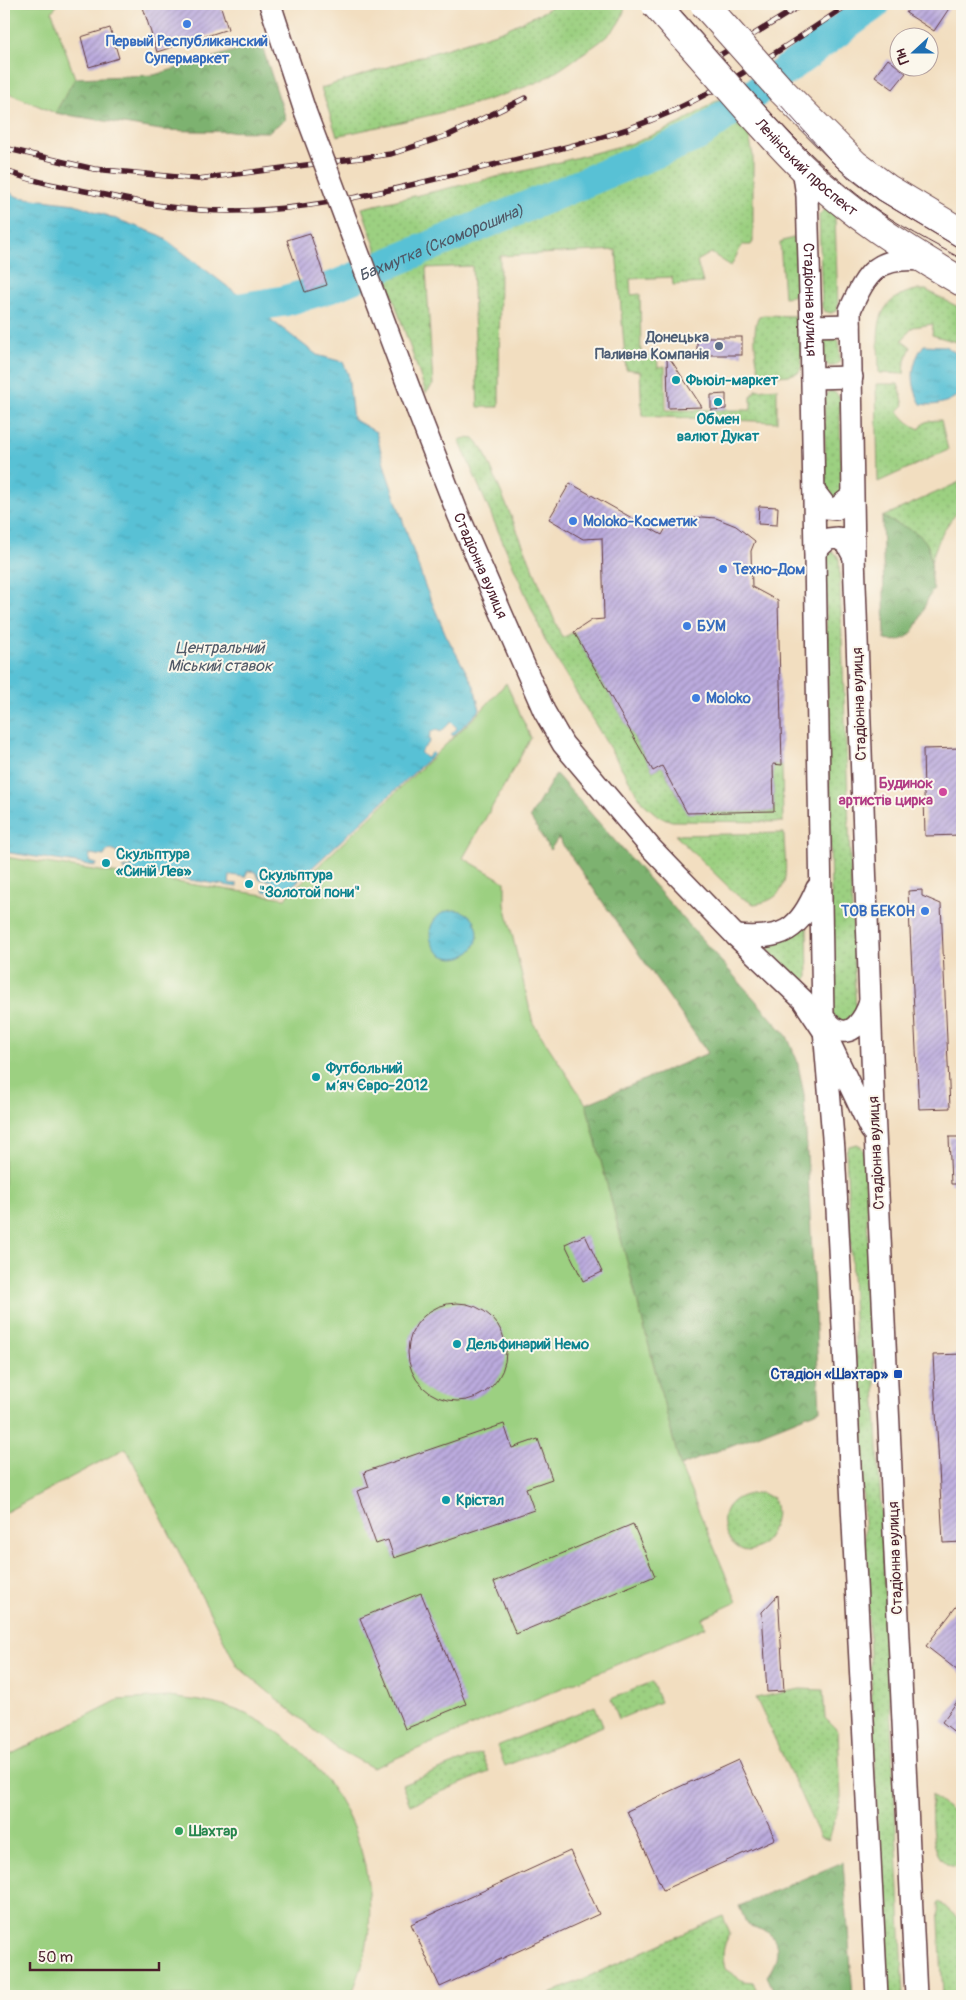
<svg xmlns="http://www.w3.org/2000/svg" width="966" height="2000" font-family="Pangolin,sans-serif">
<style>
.grass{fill:url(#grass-dots);stroke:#737856}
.forest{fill:url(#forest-crowns);stroke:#64684d}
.park{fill:#9cd081;stroke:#737856}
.water{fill:url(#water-ripples);stroke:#517080}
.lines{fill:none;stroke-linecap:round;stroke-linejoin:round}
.river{stroke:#58c1d5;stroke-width:31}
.building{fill:url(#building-hatch)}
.minor-casing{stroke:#633c41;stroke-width:24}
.major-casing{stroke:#633c41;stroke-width:30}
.minor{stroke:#fff;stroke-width:21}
.major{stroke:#fff;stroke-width:28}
.tram{stroke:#4a1f2b;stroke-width:1}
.rail-casing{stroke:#4a1f2b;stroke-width:5.5}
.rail{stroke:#fbf7ec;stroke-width:4;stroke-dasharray:11;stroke-linecap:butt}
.minor-bridge-casing{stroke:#633c41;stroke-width:24;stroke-linecap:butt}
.major-bridge-casing{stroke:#633c41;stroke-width:30;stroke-linecap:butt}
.minor-bridge{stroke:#fff;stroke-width:21}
.major-bridge{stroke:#fff;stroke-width:28}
.shop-dot{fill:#3f7fe0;stroke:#fbf7ec;stroke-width:2}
.service-dot{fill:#5c6f8a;stroke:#fbf7ec;stroke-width:2}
.culture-dot{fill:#0f9aa8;stroke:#fbf7ec;stroke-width:2}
.hotel-dot{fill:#d1479c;stroke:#fbf7ec;stroke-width:2}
.transit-dot{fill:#1a4fb4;stroke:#fbf7ec;stroke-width:2}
.leisure-dot{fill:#2e9e5b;stroke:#fbf7ec;stroke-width:2}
.labels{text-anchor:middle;stroke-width:4;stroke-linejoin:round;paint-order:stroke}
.shop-label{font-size:15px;font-weight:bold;fill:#366cbe;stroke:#fbf7ec;text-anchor:start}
.street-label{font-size:15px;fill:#4a1f2b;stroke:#fbf7ec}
.service-label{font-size:15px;font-weight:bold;fill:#4e5e75;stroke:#fbf7ec;text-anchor:end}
.culture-label{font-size:15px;font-weight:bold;fill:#0d838f;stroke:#fbf7ec;text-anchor:start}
.hotel-label{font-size:15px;font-weight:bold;fill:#b23c85;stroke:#fbf7ec;text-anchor:end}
.transit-label{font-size:15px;font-weight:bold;fill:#164399;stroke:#fbf7ec;text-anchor:end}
.leisure-label{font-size:15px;font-weight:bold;fill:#27864d;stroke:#fbf7ec;text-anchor:start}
.water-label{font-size:16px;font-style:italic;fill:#4f5866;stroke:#fbf7ec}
</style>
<defs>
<pattern id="grass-dots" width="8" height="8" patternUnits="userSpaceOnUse" patternTransform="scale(1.25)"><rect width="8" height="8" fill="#9cd081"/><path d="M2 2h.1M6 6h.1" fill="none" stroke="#88b270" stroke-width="1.8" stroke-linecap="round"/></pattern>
<pattern id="forest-crowns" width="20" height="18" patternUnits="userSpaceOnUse" patternTransform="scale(1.25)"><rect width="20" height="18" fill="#7db26f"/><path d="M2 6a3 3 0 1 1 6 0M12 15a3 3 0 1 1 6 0" fill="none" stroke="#68905b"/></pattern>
<pattern id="water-ripples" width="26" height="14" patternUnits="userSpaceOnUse" patternTransform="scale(1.25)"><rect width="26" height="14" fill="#58c1d5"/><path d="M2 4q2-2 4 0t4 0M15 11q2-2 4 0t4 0" fill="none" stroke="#4ea5b7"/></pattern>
<pattern id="building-hatch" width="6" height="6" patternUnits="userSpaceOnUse" patternTransform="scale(1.25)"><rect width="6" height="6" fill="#bbabde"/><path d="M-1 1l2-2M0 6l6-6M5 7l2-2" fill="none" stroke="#9a8bb4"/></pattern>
</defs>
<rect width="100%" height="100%" fill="#fbf7ec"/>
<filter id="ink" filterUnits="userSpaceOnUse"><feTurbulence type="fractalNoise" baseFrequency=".02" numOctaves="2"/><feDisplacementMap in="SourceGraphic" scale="10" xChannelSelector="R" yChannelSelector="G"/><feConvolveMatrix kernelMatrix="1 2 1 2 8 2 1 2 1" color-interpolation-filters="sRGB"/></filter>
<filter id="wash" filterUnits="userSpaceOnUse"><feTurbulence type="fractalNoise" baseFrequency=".0096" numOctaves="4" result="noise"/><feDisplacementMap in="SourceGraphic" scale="20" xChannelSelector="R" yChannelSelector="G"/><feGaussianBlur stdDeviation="1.12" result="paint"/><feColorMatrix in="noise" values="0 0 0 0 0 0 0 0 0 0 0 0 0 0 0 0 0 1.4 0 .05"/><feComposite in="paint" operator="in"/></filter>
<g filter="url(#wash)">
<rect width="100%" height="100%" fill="#f2dec0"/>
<g class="grass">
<path d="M 556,4 L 625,4 C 624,26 602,41 585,52 C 569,63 551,77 533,84 C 470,109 403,121 337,136 L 321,88 L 502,31 L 543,12 Z"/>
<polygon points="719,99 748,131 753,155 753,242 751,245 742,245 731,266 711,253 697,261 703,283 673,285 672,277 630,279 631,295 640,294 641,356 657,356 658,367 665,366 666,410 751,410 751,397 756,390 777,388 777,422 642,416 640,371 626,369 616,250 500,256 499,407 478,407 472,266 426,268 433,385 426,393 362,208 536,168 636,142 681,123"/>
<polygon points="826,208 833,212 835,217 838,310 831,313 824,311 822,307 819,215"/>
<polygon points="796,237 799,240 800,291 792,296 784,297 780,242"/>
<path d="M 916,290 L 926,290 L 962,309 L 962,331 L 956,342 L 932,335 L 933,324 L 913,327 L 902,340 L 911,347 L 905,361 L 904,374 L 879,373 C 879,337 869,300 916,290 Z"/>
<path d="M 764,315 L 795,316 L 800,319 L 802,366 L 799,372 C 788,377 771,377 760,372 C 755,362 752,325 759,316 Z"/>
<polygon points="833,336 839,341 840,361 835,366 829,366 824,362 823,340"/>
<path d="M 876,384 L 898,384 L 904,405 L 898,411 C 904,420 910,425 920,429 C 924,419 931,421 941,420 L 948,450 L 878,482 Z"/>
<polygon points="833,391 840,397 841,494 833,501 826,490 824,398 828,392"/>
<polygon points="466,438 474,439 483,449 562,638 574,632 653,771 662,766 687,813 774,811 773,764 782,765 783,822 672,821 658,816 642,802 546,642 459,440"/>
<path d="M 962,481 L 962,508 C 946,522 937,542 931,562 L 928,547 L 912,531 L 882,517 Z"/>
<polygon points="830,551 837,555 839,559 856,1015 853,1019 840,1023 833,1017 825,555"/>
<path d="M 784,833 C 784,865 796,899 754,904 L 737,895 L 675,835 Z"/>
<polygon points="807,926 808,977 803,982 771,953 768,947"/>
<polygon points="857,1144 861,1146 864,1152 904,1996 884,1996 868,1606 846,1152 849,1146"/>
<path d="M 761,1493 L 773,1498 C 778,1513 776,1522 769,1535 C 741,1587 687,1495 761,1493 Z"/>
<polygon points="652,1682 660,1702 619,1719 611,1699"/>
<polygon points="800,1689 823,1690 825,1718 838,1731 841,1797 829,1840 820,1837 756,1698"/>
<polygon points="595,1706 603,1726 505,1766 497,1746"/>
<polygon points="481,1753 489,1772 410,1805 402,1785"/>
<path d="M 931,1795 L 962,1820 L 962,1867 C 926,1870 933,1818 931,1795 Z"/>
<polygon points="940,1902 962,1922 962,1996 943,1996 938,1904"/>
<path d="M 723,1916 L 730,1934 C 722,1947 722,1955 725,1969 L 743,1981 L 753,1982 L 759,1996 L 545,1996 Z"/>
</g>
<g class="forest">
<polygon points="261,43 286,119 268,132 194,131 161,130 55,113 75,78 154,75"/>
<path d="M 882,517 C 896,525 923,530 928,547 C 929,551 930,558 931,562 C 933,574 928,575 934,589 C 918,608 922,647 885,640 Z"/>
<polygon points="556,774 787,1036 797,1060 804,1094 820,1410 680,1466 586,1104 708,1053 558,838 550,850 530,817"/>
<path d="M 843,1862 L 853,1996 L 799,1996 L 797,1990 L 775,1994 L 767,1976 C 777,1963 783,1943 767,1932 C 761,1929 753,1927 747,1925 L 739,1906 Z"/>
</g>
<g class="park">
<polygon points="4,4 58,4 52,12 75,78 55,113 4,91"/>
<polygon points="506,683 531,738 463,858 505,882 505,904 533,1023 586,1104 680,1466 737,1602 702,1618 705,1627 373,1768 336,1748 237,1666 126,1448 4,1513 4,857 285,898 481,711"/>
<path d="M 168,1697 C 192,1700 216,1702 239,1711 C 330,1748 385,1853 366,1949 C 363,1965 357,1981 351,1996 L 4,1996 L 4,1758 L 118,1700 Z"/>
</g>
<g class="water">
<polygon points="4,189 18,197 75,204 160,235 317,355 343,362 348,374 353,419 376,432 386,471 425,586 446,635 474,686 480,710 453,736 451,734 457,728 451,722 441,732 436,730 431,732 429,737 430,742 420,752 426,758 432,752 434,754 284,894 263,891 264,888 272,889 273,881 259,879 257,874 253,871 247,872 245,877 230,875 229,883 237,884 237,887 123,870 123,867 131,868 132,860 118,858 117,853 112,850 107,851 104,856 90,854 89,862 97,864 96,866 4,852"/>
<path d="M 924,345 L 945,346 L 962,357 L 962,392 C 950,402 937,407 921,404 C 910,385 910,363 924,345 Z"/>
<circle cx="454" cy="934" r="24"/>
</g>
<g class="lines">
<path class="river" id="s1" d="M 215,319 L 229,310 L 284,301 L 332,287 L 697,136 L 875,4"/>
</g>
<g id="blocks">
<g class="building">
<polygon points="142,4 220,4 228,29 157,52"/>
<polygon points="912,4 952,4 934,31 906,13"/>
<polygon points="110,28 119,58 89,67 81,37"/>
<polygon points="888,59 906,73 893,89 875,76"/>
<polygon points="310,233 327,285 305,292 287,240"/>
<rect x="697" y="337" width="45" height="18"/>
<polygon points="667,354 702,407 668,408"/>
<polygon points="726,394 726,409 711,410 711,395"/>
<polygon points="570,483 662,535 667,526 678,521 702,517 716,518 736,526 755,541 751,551 752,587 778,601 782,765 773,764 774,811 687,813 662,766 653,771 574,632 592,620 604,619 602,538 583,539 549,519"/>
<polygon points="759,506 778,507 777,525 758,524"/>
<polygon points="962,748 962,835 925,836 923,749"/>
<polygon points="922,890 922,896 941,904 950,1108 919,1109 908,891"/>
<polygon points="949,1137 962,1137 962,1184 951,1184"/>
<polygon points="585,1235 602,1272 583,1281 565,1244"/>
<circle cx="457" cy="1352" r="49"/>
<polygon points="962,1354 962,1542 943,1543 933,1355"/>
<polygon points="504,1424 512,1448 538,1439 552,1479 526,1488 534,1510 394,1558 388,1540 376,1544 357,1491 369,1487 364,1472"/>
<polygon points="633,1524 655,1576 516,1634 494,1582"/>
<polygon points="421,1593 466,1704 405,1729 360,1618"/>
<polygon points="778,1595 784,1691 767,1692 762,1612"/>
<polygon points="962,1599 962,1674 926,1646"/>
<polygon points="962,1695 962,1738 942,1722"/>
<polygon points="738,1760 775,1839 663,1890 627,1811"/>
<polygon points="570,1851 599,1914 440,1987 411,1924"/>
</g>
</g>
</g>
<g filter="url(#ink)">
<use href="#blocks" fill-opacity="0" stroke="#633c41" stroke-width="1"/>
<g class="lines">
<g class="minor-casing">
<g id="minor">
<polyline points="270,4 305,111"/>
<path id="s2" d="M 803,168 L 807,196 L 811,326 L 823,1017 L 834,1150 L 877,1996"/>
<polyline points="811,326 850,325"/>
<polyline points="812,378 852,377"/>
<path id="s3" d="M 417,409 L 458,514 L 544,711 L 563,744 L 650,847 L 736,936 L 803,1000 L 825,1033 L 871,1130"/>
<polyline points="814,491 827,508 836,509 852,496"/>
<polyline points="815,551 828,539 838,538 847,544 854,557"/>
<path d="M 736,936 C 783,940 799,931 817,888"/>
<path d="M 818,1013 C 823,1017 828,1023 833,1027 C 852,1041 865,1017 870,1002"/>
<path d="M 916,1996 L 874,1111 L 854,557 L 850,310 C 867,272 877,256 923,260"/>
</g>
</g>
<g class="major-casing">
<g id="major">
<polyline points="781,90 855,164 887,188 962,233"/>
<path id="s4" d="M 753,115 C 769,132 785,151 803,168 C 850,214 906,249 962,282"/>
</g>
</g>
<use href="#minor" class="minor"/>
<use href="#major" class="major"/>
<g class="tram">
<path d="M 675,4 C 737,73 796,150 871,205 C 896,224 934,244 962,259"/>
<polyline points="689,4 837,167 879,200 962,250"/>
</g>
<g class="rail-casing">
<g id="rail">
<polyline points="712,60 803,4"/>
<polyline points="4,148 94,169 198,179 391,154 449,135 525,98"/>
<path d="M 4,170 C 32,182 65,187 95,193 C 130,200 165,208 201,210 C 300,217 397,188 493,165 C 559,149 627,135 689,103 C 742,76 799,38 849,4"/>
</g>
</g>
<use href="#rail" class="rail"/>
<g class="minor-bridge-casing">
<polyline id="minor-bridge" points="305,111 417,409"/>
</g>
<g class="major-bridge-casing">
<g id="major-bridge">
<polyline points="655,4 753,115"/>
<polyline points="704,4 781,90"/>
</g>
</g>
<use href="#minor-bridge" class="minor-bridge"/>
<use href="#major-bridge" class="major-bridge"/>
</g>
</g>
<g class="shop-dot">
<circle cx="187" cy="24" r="5"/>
<circle cx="573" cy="521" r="5"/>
<circle cx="723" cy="569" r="5"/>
<circle cx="687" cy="626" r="5"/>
<circle cx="696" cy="698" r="5"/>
<circle cx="925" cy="911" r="5"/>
</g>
<circle class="service-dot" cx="719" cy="346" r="5"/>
<g class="culture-dot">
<circle cx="676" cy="380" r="5"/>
<circle cx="718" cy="402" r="5"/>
<circle cx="106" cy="863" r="5"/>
<circle cx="249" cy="884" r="5"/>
<circle cx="316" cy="1077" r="5"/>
<circle cx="457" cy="1344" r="5"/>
<circle cx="446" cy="1500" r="5"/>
</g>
<circle class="hotel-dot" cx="943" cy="792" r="5"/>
<rect class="transit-dot" x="893" y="1369" width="10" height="10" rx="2.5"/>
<circle class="leisure-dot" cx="179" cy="1831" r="5"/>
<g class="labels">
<g class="shop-label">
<text x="187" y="46" text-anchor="middle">Первый Республиканский<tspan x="187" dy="17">Супермаркет</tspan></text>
<text x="583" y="526">Moloko-Косметик</text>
<text x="733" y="574">Техно-Дом</text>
<text x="697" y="631">БУМ</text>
<text x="706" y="703">Moloko</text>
<text x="915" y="916" text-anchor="end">ТОВ БЕКОН</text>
</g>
<g class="street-label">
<text dy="5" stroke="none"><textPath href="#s4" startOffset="75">Ленінський проспект</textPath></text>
<text dy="5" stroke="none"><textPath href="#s2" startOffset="132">Стадіонна вулиця</textPath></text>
<text dy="5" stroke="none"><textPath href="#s3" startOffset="169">Стадіонна вулиця</textPath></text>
<text transform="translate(859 704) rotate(-92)" y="5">Стадіонна вулиця</text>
<text transform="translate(876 1153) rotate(-93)" y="5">Стадіонна вулиця</text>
<text transform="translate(895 1558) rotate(-92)" y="5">Стадіонна вулиця</text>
</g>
<g class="service-label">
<text x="709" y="342">Донецька<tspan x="709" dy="17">Паливна Компанія</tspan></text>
</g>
<g class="culture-label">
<text x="686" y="385">Фьюіл-маркет</text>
<text x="718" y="424" text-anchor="middle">Обмен<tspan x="718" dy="17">валют Дукат</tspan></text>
<text x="116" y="859">Скульптура<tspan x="116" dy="17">«Синій Лев»</tspan></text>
<text x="259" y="880">Скульптура<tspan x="259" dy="17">"Золотой пони"</tspan></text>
<text x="326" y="1073">Футбольний<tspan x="326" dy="17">мʼяч Євро-2012</tspan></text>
<text x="467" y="1349">Дельфинарий Немо</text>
<text x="456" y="1505">Крістал</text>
</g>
<g class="hotel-label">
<text x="933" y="788">Будинок<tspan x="933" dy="17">артистів цирка</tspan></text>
</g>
<g class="transit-label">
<text x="888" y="1379">Стадіон «Шахтар»</text>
</g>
<g class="leisure-label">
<text x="189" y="1836">Шахтар</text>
</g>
<g class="water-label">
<text dy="6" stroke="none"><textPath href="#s1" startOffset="240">Бахмутка (Скоморошина)</textPath></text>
<text x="220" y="653">Центральний<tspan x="220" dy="18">Міський ставок</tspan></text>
</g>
</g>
<rect width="966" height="2000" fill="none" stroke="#fbf7ec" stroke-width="20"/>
<g transform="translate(914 52) rotate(249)"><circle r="24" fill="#fbf7ec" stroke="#b4a19f"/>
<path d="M0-4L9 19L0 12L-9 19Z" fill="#1f6fb2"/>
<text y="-8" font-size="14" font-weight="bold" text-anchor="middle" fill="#4a1f2b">Пн</text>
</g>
<path d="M30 1962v8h129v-8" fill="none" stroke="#4a1f2b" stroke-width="2.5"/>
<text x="38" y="1962" font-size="15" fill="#4a1f2b" stroke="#fbf7ec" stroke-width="4" paint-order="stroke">50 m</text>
</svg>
